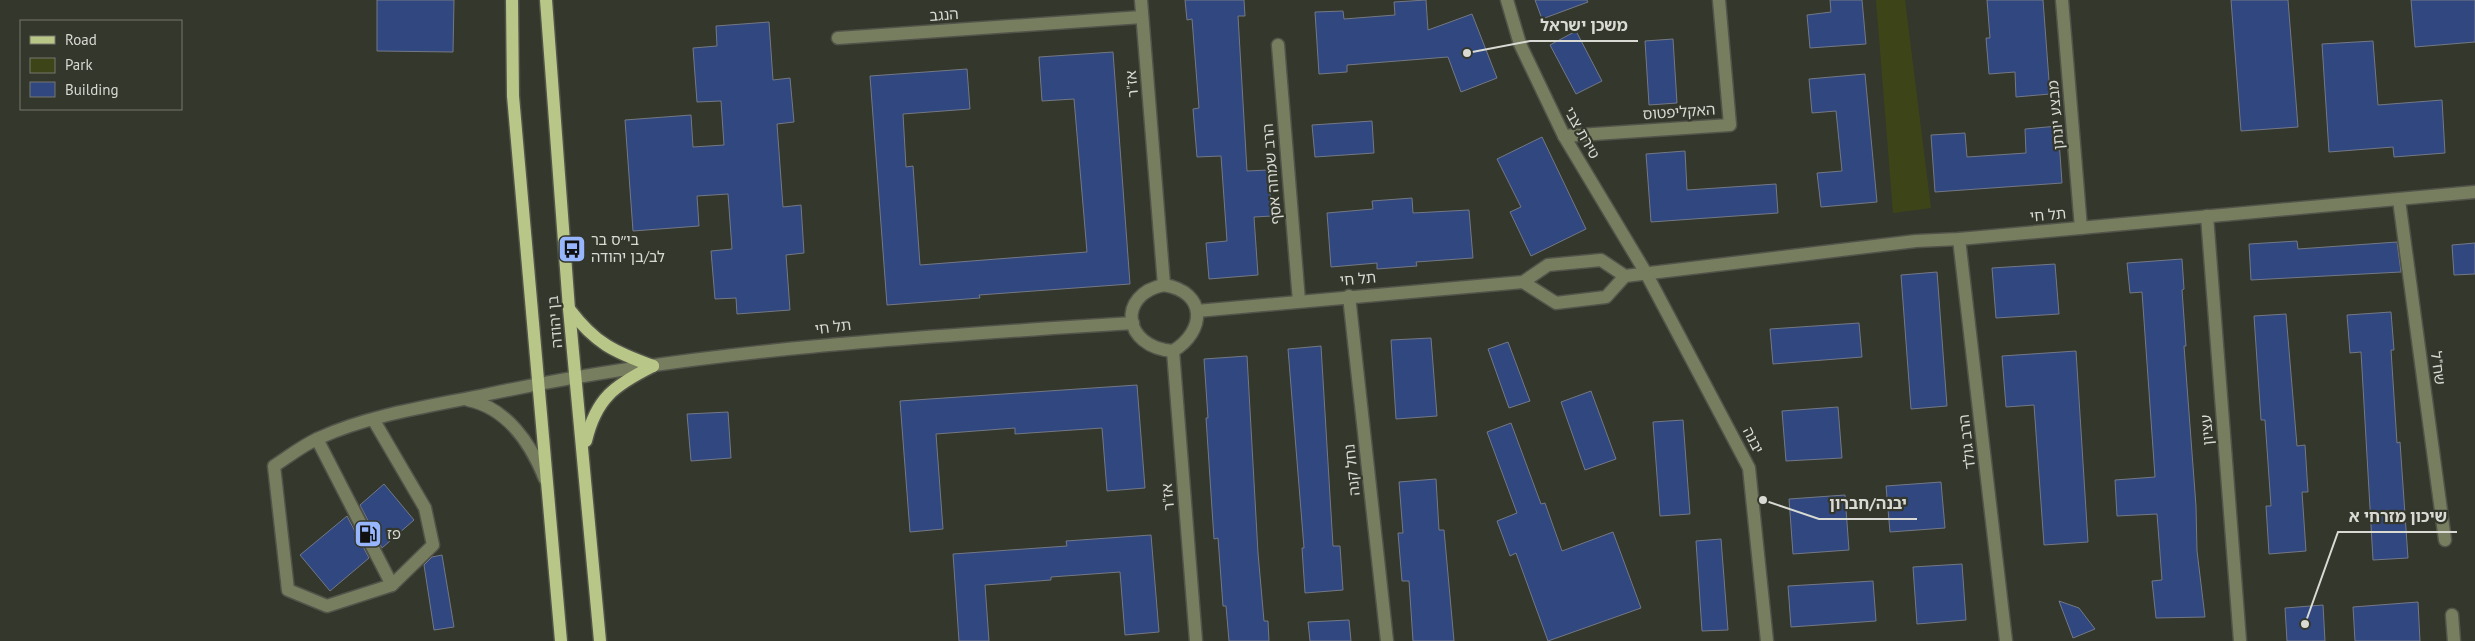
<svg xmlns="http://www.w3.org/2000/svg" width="2475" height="641" font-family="'PT Sans','Noto Sans Hebrew',sans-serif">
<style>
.green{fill:#3d4518}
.building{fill:#314780;stroke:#737884}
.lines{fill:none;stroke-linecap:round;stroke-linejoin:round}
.minor-casing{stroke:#52544a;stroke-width:15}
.major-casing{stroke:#52544a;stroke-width:15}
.minor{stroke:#777e60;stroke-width:12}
.major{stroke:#b8c688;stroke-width:12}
.labels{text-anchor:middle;stroke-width:4.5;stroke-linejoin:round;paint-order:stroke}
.street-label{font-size:15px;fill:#d8dad3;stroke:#34372c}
.poi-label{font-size:15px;fill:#d8dad3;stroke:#34372c;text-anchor:start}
.leader{fill:none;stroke:#d8dad3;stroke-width:2}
.callout-dot{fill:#d8dad3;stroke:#34372c;stroke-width:2}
.callout-label{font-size:16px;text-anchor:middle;font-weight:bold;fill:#d8dad3;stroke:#34372c;stroke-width:4.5;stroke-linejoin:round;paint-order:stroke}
</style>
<rect width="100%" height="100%" fill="#34372c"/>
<polygon class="green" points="1876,0 1905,0 1931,208 1893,213"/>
<g class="building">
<polygon points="377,0 454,0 453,52 377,51"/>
<polygon points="1185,0 1244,0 1245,16 1238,16 1247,171 1268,170 1272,216 1254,217 1258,275 1209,279 1206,243 1227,241 1221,156 1197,157 1193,109 1199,108 1192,19 1187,20"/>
<polygon points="1426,0 1428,30 1472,14 1497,78 1461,92 1448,57 1347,65 1347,72 1319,74 1315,12 1343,11 1344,19 1395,15 1394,2"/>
<polygon points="1535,0 1587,0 1588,2 1542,19"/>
<polygon points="1830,0 1862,0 1866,44 1810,48 1807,15 1831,12"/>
<polygon points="1987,0 2043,0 2050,94 2016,97 2015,72 1989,74 1986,38 1990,38"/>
<polygon points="2231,0 2288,0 2298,127 2241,131"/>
<polygon points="2411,0 2475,0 2475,42 2415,47"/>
<polygon points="769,22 773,80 790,78 794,122 777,124 783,207 801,205 804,253 786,255 790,310 737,314 736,298 715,299 711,251 732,249 728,194 697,196 699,226 633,231 625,120 691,115 693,147 724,145 721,101 697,102 693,48 717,46 716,26"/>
<polygon points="1576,31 1602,81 1576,94 1550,45"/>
<polygon points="1673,39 1677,103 1649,105 1645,41"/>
<polygon points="2373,41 2378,105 2442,100 2445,153 2394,157 2393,147 2329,152 2322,44"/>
<polygon points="1113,52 1130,284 979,295 980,298 887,305 870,76 967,69 970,109 903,114 906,167 913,166 920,265 1087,252 1074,99 1042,101 1039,57"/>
<polygon points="1865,74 1877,202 1821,207 1817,173 1842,171 1836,111 1812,113 1809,79"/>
<polygon points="1372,121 1374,153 1315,157 1312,125"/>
<polygon points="2058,126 2062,183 1935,192 1931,135 1965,133 1967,157 2026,153 2025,129"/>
<polygon points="1542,137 1586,229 1531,256 1510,212 1521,207 1497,159"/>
<polygon points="1685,151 1687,190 1776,184 1778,213 1651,222 1646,154"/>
<polygon points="1412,198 1413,213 1469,210 1473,258 1416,262 1417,266 1377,269 1377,263 1331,267 1327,213 1373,209 1372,201"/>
<polygon points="2297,241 2298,249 2397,242 2401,272 2251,280 2249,244"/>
<polygon points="2475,243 2475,274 2454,275 2452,245"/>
<polygon points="2182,259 2184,289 2182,290 2186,346 2184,346 2196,506 2197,551 2205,617 2156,618 2152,581 2162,580 2157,514 2117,516 2115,480 2155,477 2142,292 2130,293 2127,263"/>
<polygon points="2055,264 2059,314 1996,318 1992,268"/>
<polygon points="1937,272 1947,406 1911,409 1901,275"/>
<polygon points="2391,312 2394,350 2391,350 2397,443 2400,442 2408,558 2373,560 2361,352 2350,353 2347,315"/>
<polygon points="2286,314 2297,446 2305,445 2308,492 2302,492 2306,551 2269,554 2266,506 2271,506 2265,420 2261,420 2254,316"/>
<polygon points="1859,323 1862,357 1773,364 1770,329"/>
<polygon points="1431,338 1437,416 1396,419 1391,340"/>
<polygon points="1508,342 1530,401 1509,408 1488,349"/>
<polygon points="1321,346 1333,546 1340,546 1343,590 1305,593 1302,548 1304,548 1288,349"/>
<polygon points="2076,351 2088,542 2044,545 2034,405 2006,407 2002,356"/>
<polygon points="1247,356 1258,553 1264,621 1268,621 1269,641 1229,641 1226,606 1223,606 1218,538 1214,539 1206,418 1208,418 1204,359"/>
<polygon points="1137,385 1145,488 1107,491 1102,428 1015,434 1015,428 936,434 943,529 910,532 900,401"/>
<polygon points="1591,391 1616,459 1585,470 1561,402"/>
<polygon points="1838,407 1842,458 1786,461 1782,411"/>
<polygon points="728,412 731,458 691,461 687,414"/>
<polygon points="1683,420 1690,514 1660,516 1653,422"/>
<polygon points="1511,423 1541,504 1545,503 1562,551 1613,532 1641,608 1548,641 1516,553 1510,556 1497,521 1517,513 1487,432"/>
<polygon points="1436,479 1439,530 1444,530 1454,641 1413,641 1409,581 1402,581 1398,533 1403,533 1399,482"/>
<polygon points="1941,482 1945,528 1890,532 1886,486"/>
<polygon points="384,484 414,520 382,548 360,505"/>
<polygon points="1845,495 1849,550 1793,554 1789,499"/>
<polygon points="347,516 369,558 330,591 300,555"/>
<polygon points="1151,535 1159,632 1125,635 1120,572 1051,577 1051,580 985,585 989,641 959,641 953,554 1067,546 1066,541"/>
<polygon points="1721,539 1728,630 1702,631 1696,541"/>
<polygon points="442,555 454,627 434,630 424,565 432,557"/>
<polygon points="1962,564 1966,620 1917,624 1913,567"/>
<polygon points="1873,581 1876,621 1791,627 1788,586"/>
<polygon points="2059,601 2079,608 2095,629 2073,638"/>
<polygon points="2418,602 2420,641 2355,641 2353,607"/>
<polygon points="2323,605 2325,641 2287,641 2285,608"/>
<polygon points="1349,620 1351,641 1310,641 1308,622"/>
</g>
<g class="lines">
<g class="minor-casing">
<g id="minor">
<polyline points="1141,0 1164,285"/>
<polyline points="1507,0 1520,44 1564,136 1646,273 1749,468 1767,641"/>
<polyline points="2062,0 2081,228"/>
<polyline points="838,38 1142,17"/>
<polyline points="1278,45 1299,301"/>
<polyline points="1564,136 1730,125 1719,0"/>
<polyline points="2399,200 2445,540"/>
<polyline points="2207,216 2240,641"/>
<polyline points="1959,239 2006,641"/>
<polyline points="1523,282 1556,303 1606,297 1625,276"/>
<path d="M 1164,285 C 1207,292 1206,331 1173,351 C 1122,347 1117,294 1164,285 Z"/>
<polyline points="1349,296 1387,641"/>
<polyline points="1197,311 1523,282 1548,265 1601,260 1625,276 1916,241 1959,239 2475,192"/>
<polyline points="1173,351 1196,641"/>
<path d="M 468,400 C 507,408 531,444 545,479"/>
<path d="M 373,419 L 425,508 L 433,545 L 392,585 L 327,606 L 288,590 L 274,466 C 288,457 303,445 319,438 C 372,414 432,406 489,394 C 700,349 918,337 1133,323"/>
<polyline points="317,439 392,585"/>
<polyline points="2452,615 2454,641"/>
</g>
</g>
<g class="major-casing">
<g id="major">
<polyline points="512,0 513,96 561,641"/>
<polyline points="546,0 569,309 600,641"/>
<path d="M 570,310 C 595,343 614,352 653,366"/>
<path d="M 586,441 C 596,398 615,385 653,366"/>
</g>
</g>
<use href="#minor" class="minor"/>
<use href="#major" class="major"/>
</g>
<defs>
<g id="bus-square" transform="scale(1.4375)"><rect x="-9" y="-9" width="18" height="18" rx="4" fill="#97b6fd" stroke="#34372c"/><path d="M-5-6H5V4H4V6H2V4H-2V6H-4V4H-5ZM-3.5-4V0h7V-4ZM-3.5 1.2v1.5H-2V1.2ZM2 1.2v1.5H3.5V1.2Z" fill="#111"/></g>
<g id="fuel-square" transform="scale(1.4375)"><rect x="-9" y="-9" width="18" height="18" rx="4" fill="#97b6fd" stroke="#34372c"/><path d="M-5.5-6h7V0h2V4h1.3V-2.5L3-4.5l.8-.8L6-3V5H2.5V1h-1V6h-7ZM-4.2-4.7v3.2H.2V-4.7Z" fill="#111"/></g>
</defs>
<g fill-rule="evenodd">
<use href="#bus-square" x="572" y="249"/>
<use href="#fuel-square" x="368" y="534"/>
</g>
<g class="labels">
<g class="street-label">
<text transform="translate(944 15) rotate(-4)" y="5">הנגב</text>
<text transform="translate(1132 84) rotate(-95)" y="5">אז"ר</text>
<text transform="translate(1679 112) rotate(-4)" y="5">האקליפטוס</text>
<text transform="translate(2056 115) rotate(-95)" y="5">מבצע יונתן</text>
<text transform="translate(1582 133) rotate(61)" y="5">טירת צבי</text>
<text transform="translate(1272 174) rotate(-95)" y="5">הרב שמחה אסף</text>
<text transform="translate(2048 215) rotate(-5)" y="5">תל חי</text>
<text transform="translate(1358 279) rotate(-5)" y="5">תל חי</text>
<text transform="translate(555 322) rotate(-95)" y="5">בן יהודה</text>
<text transform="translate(833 327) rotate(-7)" y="5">תל חי</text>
<text transform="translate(2438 368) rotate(82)" y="5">שח"ל</text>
<text transform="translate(2207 430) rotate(-95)" y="5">עציון</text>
<text transform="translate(1753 440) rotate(63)" y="5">יבנה</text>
<text transform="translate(1967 442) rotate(-97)" y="5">הרב גולד</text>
<text transform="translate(1352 470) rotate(-96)" y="5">נחל קנה</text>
<text transform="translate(1168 497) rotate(-95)" y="5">אז"ר</text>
</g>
<g class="poi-label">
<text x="591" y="245">בי״ס בר<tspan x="591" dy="17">לב/בן יהודה</tspan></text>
<text x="387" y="539">פז</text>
</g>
</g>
<path class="leader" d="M1467 53L1530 41H1638M1763 500L1819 519H1917M2305 624L2338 532H2457"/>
<g class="callout-dot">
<circle cx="1467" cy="53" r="5"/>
<circle cx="1763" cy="500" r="5"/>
<circle cx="2305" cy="624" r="5"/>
</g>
<g class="callout-label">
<text x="1584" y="31">משכן ישראל</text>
<text x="1868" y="509">יבנה/חברון</text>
<text x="2398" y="522">שיכון מזרחי א</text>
</g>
<rect x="20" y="20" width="162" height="90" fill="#34372c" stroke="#76786f"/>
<rect x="30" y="36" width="25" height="8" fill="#b8c688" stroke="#76786f"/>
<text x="65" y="45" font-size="15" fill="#d8dad3">Road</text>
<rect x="30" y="58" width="25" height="15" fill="#3d4518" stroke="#76786f"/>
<text x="65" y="70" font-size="15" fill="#d8dad3">Park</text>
<rect x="30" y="82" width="25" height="15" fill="#314780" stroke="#76786f"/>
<text x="65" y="95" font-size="15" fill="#d8dad3">Building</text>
</svg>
